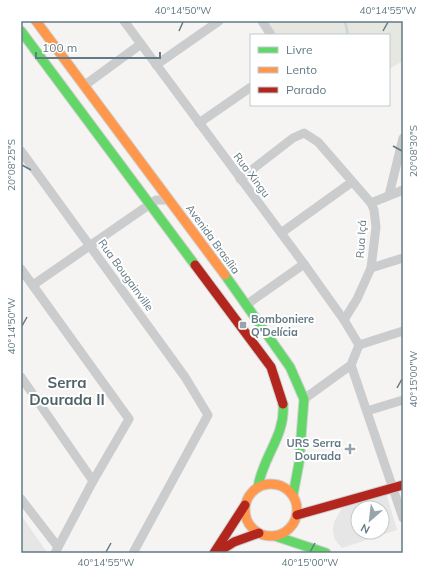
<svg xmlns="http://www.w3.org/2000/svg" width="424" height="574" font-family="Mulish,sans-serif">
<style>
.built{fill:#e5e6e5;fill-rule:evenodd}
.green{fill:#e5e7e0}
.lines{fill:none;stroke-linecap:round;stroke-linejoin:round}
.stream{stroke:#cbd6d7;stroke-width:2.5}
.fast-casing{stroke:#d0d1d1;stroke-width:11}
.slow-casing{stroke:#d0d1d1;stroke-width:11}
.jam-casing{stroke:#d0d1d1;stroke-width:11}
.street{stroke:#cacccd;stroke-width:9}
.fast{stroke:#63d668;stroke-width:9}
.slow{stroke:#ff974d;stroke-width:9}
.jam{stroke:#b3261e;stroke-width:9}
.ticks{fill:none;stroke:#627a85;stroke-width:1.5}
.poi-dot{fill:#95a5ab;stroke:#fff;stroke-width:1.5}
.labels{text-anchor:middle;stroke-width:4;stroke-linejoin:round;paint-order:stroke}
.street-label{font-size:11px;fill:#627a85;stroke:#fff}
.poi-label{font-size:11px;font-weight:bold;fill:#627a85;stroke:#fff;text-anchor:start}
.district-label{font-size:15px;font-weight:bold;fill:#516269;stroke:#fff}
.neatline{fill:none;stroke:#627a85;stroke-width:1.5}
.ticks-label{font-size:10px;text-anchor:middle;fill:#627a85}
</style>
<rect width="100%" height="100%" fill="#f5f4f2"/>
<g class="built">
<path d="M 386,493 L 397,530 L 342,548 L 335,540 L 333,531 L 334,522 L 342,508 ZM 358,508 L 382,508 L 382,532 L 358,532 Z"/>
<polygon points="21,515 46,551 45,553 21,553"/>
</g>
<polygon class="green" points="267,21 403,21 403,61 389,69 389,35 275,35"/>
<g class="lines">
<polyline class="stream" points="345,21 348,35"/>
<g class="fast-casing">
<g id="fast">
<polyline points="21,31 195,265"/>
<polyline points="225,275 290,367 304,399 299,463 293,495"/>
<path d="M 258,487 C 262,458 286,435 283,404"/>
<polyline points="275,536 326,553"/>
</g>
</g>
<g class="slow-casing">
<g id="slow">
<polyline points="36,21 225,275"/>
<circle cx="271" cy="510" r="26"/>
</g>
</g>
<g class="jam-casing">
<g id="jam">
<polyline points="195,265 271,367 283,404"/>
<polyline points="297,515 403,485"/>
<polyline points="218,552 234,542 259,533"/>
<polyline points="214,553 245,505"/>
</g>
</g>
<g class="street">
<polyline points="124,21 304,264 344,320 359,345"/>
<polyline points="262,21 271,35"/>
<polyline points="156,65 219,21"/>
<polyline points="85,85 141,44"/>
<polyline points="199,123 251,87"/>
<polyline points="21,151 185,377 208,415 133,553"/>
<polyline points="240,179 293,138 304,133 318,142 371,203 374,210 376,227 371,268 357,299 344,320"/>
<polyline points="389,195 403,138"/>
<polyline points="371,203 403,190"/>
<polyline points="281,233 352,182"/>
<polyline points="371,268 403,258"/>
<polyline points="21,269 129,419 93,481 55,553"/>
<polyline points="33,285 156,200 169,200"/>
<polyline points="246,305 304,264"/>
<polyline points="359,345 403,331"/>
<polyline points="351,365 403,518"/>
<polyline points="21,377 93,481"/>
<polyline points="304,399 351,365 359,345"/>
<polyline points="367,411 403,400"/>
<polyline points="21,499 58,547"/>
</g>
<use href="#fast" class="fast"/>
<use href="#slow" class="slow"/>
<use href="#jam" class="jam"/>
</g>
<path class="ticks" d="M 179,31 L 183,22M 383,31 L 388,22M 393,146 L 402,151M 22,165 L 31,170M 22,326 L 27,317M 397,388 L 402,379M 106,552 L 111,543M 310,552 L 315,543"/>
<g class="poi-dot">
<rect x="239" y="321" width="8" height="8" rx="2"/>
<path d="M348 443h4v4h4v4h-4v4h-4v-4h-4v-4h4z"/>
</g>
<g class="labels">
<g class="street-label">
<text transform="translate(252 175) rotate(53)" y="4">Rua Xingu</text>
<text transform="translate(213 239) rotate(54)" y="4">Avenida Brasília</text>
<text transform="translate(361 239) rotate(-86)" y="4">Rua Içá</text>
<text transform="translate(126 275) rotate(54)" y="4">Rua Bougainville</text>
</g>
<g class="poi-label">
<text x="251" y="323">Bomboniere<tspan x="251" dy="13">Q'Delícia</tspan></text>
<text x="341" y="447" text-anchor="end">URS Serra<tspan x="341" dy="13">Dourada</tspan></text>
</g>
<g class="district-label">
<text x="67" y="388">Serra<tspan x="67" dy="17">Dourada II</tspan></text>
</g>
</g>
<rect width="424" height="574" fill="none" stroke="#ffffff" stroke-width="44"/>
<rect x="250" y="34" width="140" height="72" fill="#ffffff" stroke="#c0cace"/>
<rect x="258" y="47" width="20" height="6" fill="#63d668" stroke="#c0cace"/>
<text x="286" y="54" font-size="12" fill="#627a85">Livre</text>
<rect x="258" y="67" width="20" height="6" fill="#ff974d" stroke="#c0cace"/>
<text x="286" y="74" font-size="12" fill="#627a85">Lento</text>
<rect x="258" y="87" width="20" height="6" fill="#b3261e" stroke="#c0cace"/>
<text x="286" y="94" font-size="12" fill="#627a85">Parado</text>
<g transform="translate(370 520) rotate(208)"><circle r="19" fill="#ffffff" stroke="#c0cace"/>
<path d="M0-3L7 15L0 10L-7 15Z" fill="#95a5ab"/>
<text y="-6" font-size="11" font-weight="bold" text-anchor="middle" fill="#627a85">N</text>
</g>
<path d="M36 52v6h124v-6" fill="none" stroke="#627a85" stroke-width="2"/>
<text x="42" y="52" font-size="12" fill="#627a85" stroke="#ffffff" stroke-width="3" paint-order="stroke">100 m</text>
<rect x="22" y="22" width="380" height="530" class="neatline"/>
<g class="ticks-label">
<text x="183" y="14">40°14'50"W</text>
<text x="388" y="14">40°14'55"W</text>
<text transform="translate(413 151) rotate(-90)" y="4">20°08'30"S</text>
<text transform="translate(11 165) rotate(-90)" y="4">20°08'25"S</text>
<text transform="translate(11 326) rotate(-90)" y="4">40°14'50"W</text>
<text transform="translate(413 379) rotate(-90)" y="4">40°15'00"W</text>
<text x="106" y="566">40°14'55"W</text>
<text x="310" y="566">40°15'00"W</text>
</g>
</svg>
